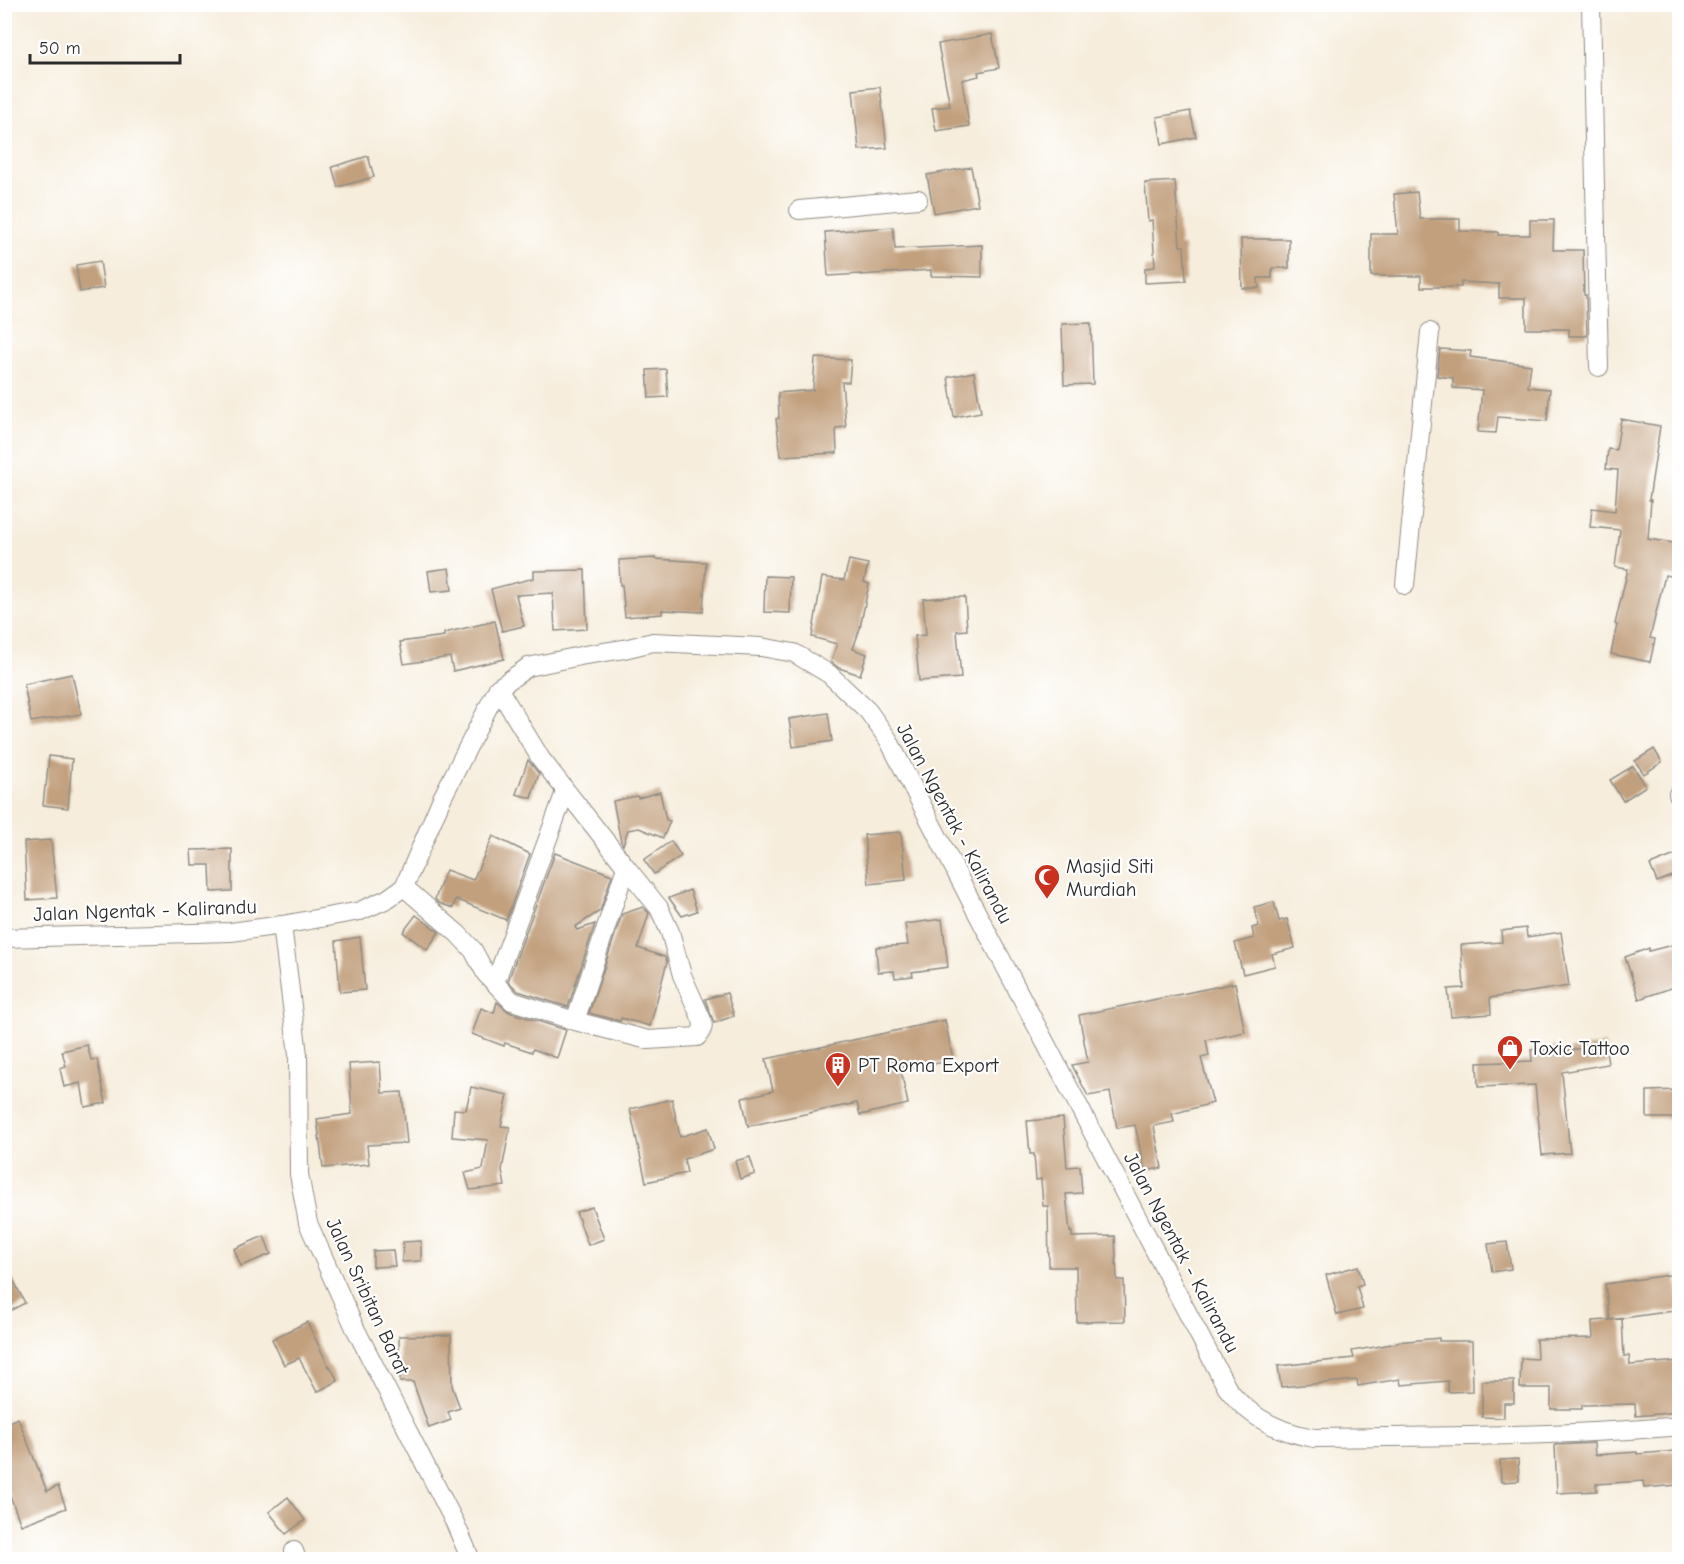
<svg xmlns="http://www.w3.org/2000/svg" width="1684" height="1564" font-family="'Comic Neue',sans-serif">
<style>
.building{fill:#c2a07e}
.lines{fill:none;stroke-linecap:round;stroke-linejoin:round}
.street-casing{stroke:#908c84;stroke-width:20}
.street{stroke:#fff;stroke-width:18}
.labels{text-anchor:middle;stroke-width:4.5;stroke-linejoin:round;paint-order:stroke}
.street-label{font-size:20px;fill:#2b2b2b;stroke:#fff}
.poi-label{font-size:20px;fill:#2b2b2b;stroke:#fff;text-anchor:start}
</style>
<rect width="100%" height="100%" fill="#fff"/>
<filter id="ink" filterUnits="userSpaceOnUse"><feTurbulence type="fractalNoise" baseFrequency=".0167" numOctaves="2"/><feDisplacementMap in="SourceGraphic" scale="12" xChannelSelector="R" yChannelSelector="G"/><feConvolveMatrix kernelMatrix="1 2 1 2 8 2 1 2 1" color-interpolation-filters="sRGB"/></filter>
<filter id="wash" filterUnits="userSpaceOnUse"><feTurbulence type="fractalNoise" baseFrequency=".008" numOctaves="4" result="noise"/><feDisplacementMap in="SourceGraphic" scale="24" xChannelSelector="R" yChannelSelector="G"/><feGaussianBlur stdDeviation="1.35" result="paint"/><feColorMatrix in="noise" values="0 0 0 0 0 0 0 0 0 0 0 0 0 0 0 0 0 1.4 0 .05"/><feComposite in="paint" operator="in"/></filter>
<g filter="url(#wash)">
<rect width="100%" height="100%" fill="#f6eddc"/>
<g id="blocks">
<g class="building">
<polygon points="992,34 999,68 978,72 979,76 962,80 969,126 936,131 932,108 950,106 938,44"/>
<polygon points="880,87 887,148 859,150 853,90"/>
<polygon points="1190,111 1196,137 1162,144 1157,117"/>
<polygon points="368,156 374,177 338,187 332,167"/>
<polygon points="971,167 978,205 934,213 927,175"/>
<polygon points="1175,181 1180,246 1184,246 1186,281 1145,283 1145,268 1155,267 1152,220 1148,221 1145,183"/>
<polygon points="1417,192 1420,219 1460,219 1460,231 1498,232 1498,235 1530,235 1530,220 1554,220 1553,250 1583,250 1584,295 1586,295 1587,336 1569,336 1569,329 1526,329 1526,298 1499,298 1499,284 1461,282 1461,287 1421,287 1421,276 1371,276 1371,234 1398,234 1394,194"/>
<polygon points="893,227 895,249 982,245 982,277 931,276 931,270 861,275 861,274 828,276 825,232"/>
<polygon points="1241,239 1289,239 1289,268 1272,268 1272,278 1258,278 1259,288 1242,288"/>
<polygon points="100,261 104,288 80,292 76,265"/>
<polygon points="1091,323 1093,384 1064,385 1062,324"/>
<polygon points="1440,349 1471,351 1470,357 1531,365 1528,387 1550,389 1547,421 1498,417 1496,433 1478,432 1482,390 1453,388 1453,378 1437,376"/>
<polygon points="815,358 851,360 849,382 842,382 846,427 836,428 837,453 781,456 776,419 779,418 778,393 813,390"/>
<polygon points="666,369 668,397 649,398 647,370"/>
<polygon points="974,372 981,412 954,417 948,377"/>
<polygon points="1621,419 1660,426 1649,500 1651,500 1648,539 1680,544 1680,558 1677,577 1665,575 1650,638 1655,639 1650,662 1611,654 1617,625 1615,624 1628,569 1615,567 1620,530 1590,527 1592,508 1615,511 1618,470 1606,469 1608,449 1616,450"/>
<polygon points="655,558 655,559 706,562 703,612 662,610 662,614 625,617 622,585 620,585 619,560"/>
<polygon points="849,560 868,564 864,582 869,584 860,628 853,649 867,654 860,675 839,668 831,662 837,644 812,637 822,577 844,580"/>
<polygon points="449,568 452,590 431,592 428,571"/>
<polygon points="585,570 587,629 555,631 553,593 516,595 524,626 502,631 491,589 534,578 534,571"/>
<polygon points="765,576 791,577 790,613 764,612"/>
<polygon points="950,597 965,597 967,630 957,631 961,678 919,681 915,636 926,635 923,599"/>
<polygon points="495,621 504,659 453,671 450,657 404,664 400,642 444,636 444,633"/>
<polygon points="72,674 81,714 31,722 24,684"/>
<polygon points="828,713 832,741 793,747 789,719"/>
<polygon points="1654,749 1662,762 1644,774 1635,761"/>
<polygon points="49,756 72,759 68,808 43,805 45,786 46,786"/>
<polygon points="528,760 539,774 531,798 516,794"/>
<polygon points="1633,766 1646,786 1623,801 1610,780"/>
<polygon points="660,792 666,820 670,821 663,838 639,828 628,830 623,845 621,842 613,801 637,796 638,798"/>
<polygon points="901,832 906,880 869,884 864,835"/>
<polygon points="493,836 530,854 506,920 456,899 453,908 439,903 435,899 446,870 473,880"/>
<polygon points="51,840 57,898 27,900 24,842"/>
<polygon points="671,841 681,856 654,874 644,860"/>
<polygon points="232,849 232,891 211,892 210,865 192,865 191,850"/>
<polygon points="555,853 612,875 600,911 575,927 577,930 595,924 568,1007 518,991 508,981"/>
<polygon points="1680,853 1680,873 1657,882 1650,865"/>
<polygon points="690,890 697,911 682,916 669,898"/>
<polygon points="1274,902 1279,921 1287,919 1295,948 1272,954 1275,966 1243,974 1235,943 1254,938 1252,928 1259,926 1254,907"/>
<polygon points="643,907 649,913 638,948 665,957 667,962 650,1026 621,1018 620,1021 589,1013 622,914"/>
<polygon points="416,915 439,932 427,950 403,932"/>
<polygon points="942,919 948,967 912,972 913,976 895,978 894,971 878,972 876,947 908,945 905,924"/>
<polygon points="1526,928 1527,937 1561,932 1569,986 1490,998 1491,1014 1451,1017 1448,989 1464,988 1461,945 1502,942 1501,931"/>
<polygon points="360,937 365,990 340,992 336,941"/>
<polygon points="1680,943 1680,985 1639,999 1625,957 1649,948 1649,951"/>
<polygon points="1235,983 1245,1032 1206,1040 1209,1056 1201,1058 1213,1103 1172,1114 1174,1122 1154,1126 1162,1168 1145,1171 1135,1125 1117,1128 1110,1092 1088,1096 1072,1065 1088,1062 1079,1015"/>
<polygon points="727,993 734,1016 714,1023 705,999"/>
<polygon points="497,1002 509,1012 566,1030 557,1058 533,1049 532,1052 505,1043 504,1046 472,1034 481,1008 494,1013"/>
<polygon points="945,1020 953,1060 901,1071 908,1104 860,1115 857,1103 748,1126 742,1098 773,1091 766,1059"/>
<polygon points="1605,1044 1608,1064 1562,1072 1570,1153 1542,1155 1535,1085 1478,1087 1477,1063 1532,1061 1531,1050 1560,1047 1560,1052"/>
<polygon points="87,1045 91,1060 97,1059 106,1103 85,1107 81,1083 64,1087 60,1068 66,1066 62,1051"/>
<polygon points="380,1062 382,1093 402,1092 407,1143 367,1145 369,1164 323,1168 317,1119 352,1114 349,1064"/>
<polygon points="471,1087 508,1095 501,1126 510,1127 502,1170 505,1186 470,1190 465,1173 483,1169 488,1140 452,1137 454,1109 466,1110"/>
<polygon points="1680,1090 1680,1118 1647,1118 1647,1091"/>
<polygon points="672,1099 680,1137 708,1128 714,1149 684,1159 687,1173 646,1182 630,1109"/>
<polygon points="1063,1118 1067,1167 1080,1166 1082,1193 1066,1194 1070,1232 1072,1232 1072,1237 1115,1236 1117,1280 1124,1280 1125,1321 1077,1322 1076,1267 1049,1267 1048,1206 1043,1206 1041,1179 1036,1180 1034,1154 1030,1154 1027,1121"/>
<polygon points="750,1157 755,1174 740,1179 735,1161"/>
<polygon points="592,1207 604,1239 588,1245 576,1212"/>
<polygon points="264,1236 271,1254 241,1266 234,1249"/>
<polygon points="421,1241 421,1261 402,1262 403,1242"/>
<polygon points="1507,1242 1511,1269 1492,1272 1488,1244"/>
<polygon points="393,1250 395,1266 373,1267 373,1251"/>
<polygon points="4,1262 25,1303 4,1314"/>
<polygon points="1358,1266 1363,1284 1357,1286 1363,1309 1337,1315 1326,1275"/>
<polygon points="1676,1274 1680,1310 1610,1320 1605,1284"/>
<polygon points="1622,1319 1624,1356 1629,1356 1630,1365 1680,1361 1680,1412 1636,1416 1635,1404 1582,1405 1582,1409 1551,1409 1551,1388 1520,1388 1521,1358 1537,1359 1536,1339 1593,1338 1592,1321"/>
<polygon points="307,1322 329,1367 330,1366 338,1381 317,1392 299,1358 284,1365 272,1339"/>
<polygon points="451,1335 452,1386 460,1408 448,1412 451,1420 429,1428 413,1382 400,1382 399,1336"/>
<polygon points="1439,1338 1439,1341 1472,1341 1473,1391 1448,1392 1448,1381 1401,1385 1400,1379 1358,1386 1357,1380 1281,1387 1278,1366 1354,1358 1352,1351 1397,1343 1397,1342"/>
<polygon points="1482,1381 1514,1381 1514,1403 1504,1403 1504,1418 1482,1417"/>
<polygon points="18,1418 47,1491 58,1486 66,1508 21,1525 9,1493 4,1494 4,1424"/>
<polygon points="1594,1443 1595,1455 1637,1452 1637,1454 1675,1451 1678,1485 1644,1488 1643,1481 1596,1484 1597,1491 1557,1493 1555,1445"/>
<polygon points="1518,1459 1519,1481 1501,1482 1500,1460"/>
<polygon points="288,1497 305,1520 286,1534 269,1512"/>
</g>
</g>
</g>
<g filter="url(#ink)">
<use href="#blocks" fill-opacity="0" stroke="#908c84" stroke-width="1.5"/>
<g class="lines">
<g class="street-casing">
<g id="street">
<polyline points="1591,4 1599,367"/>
<polyline points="799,210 918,199"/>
<polyline points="1405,585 1430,332"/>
<polyline points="1678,794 1680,793"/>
<polyline points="404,887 458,934 473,950 486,974 512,1001 575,1021 626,867 541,759 498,688"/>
<polyline points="282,925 298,1055 299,1174 308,1223 355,1328 455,1523 471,1560"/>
<path d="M 4,938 L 231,932 L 282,925 L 360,911 L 387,899 L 404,887 L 442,798 L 498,688 L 528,667 L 585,655 L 624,649 L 653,642 L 761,647 L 794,653 L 829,674 L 868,711 L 888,739 L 976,911 L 1227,1388 C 1233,1395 1240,1404 1247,1409 C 1266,1425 1290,1434 1314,1438 C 1436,1436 1558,1437 1680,1426"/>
<polyline points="495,983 565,792"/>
<path d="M 575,1021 L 648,1040 L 697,1037 C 702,1031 704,1028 702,1020 L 682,975 L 670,932 L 659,908 L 626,867"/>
<polyline points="294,1551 297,1560"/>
</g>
</g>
<use href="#street" class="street"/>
</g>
</g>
<defs>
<g id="mosque-pin" transform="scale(1.35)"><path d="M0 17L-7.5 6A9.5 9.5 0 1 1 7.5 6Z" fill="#c8321e" stroke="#fff"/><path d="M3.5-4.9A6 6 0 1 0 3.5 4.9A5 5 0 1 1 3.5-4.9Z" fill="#fff"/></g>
<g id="shop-pin" transform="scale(1.35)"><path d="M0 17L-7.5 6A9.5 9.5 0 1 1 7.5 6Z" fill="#c8321e" stroke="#fff"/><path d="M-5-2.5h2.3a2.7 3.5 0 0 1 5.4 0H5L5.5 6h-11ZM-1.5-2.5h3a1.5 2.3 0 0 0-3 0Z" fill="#fff"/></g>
<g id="building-pin" transform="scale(1.35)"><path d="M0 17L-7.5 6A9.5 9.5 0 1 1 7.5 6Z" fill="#c8321e" stroke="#fff"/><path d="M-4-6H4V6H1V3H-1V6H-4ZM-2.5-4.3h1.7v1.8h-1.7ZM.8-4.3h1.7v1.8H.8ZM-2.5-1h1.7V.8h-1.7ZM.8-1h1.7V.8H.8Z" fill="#fff"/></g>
</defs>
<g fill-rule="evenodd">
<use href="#mosque-pin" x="1047" y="877"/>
<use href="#shop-pin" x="1510" y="1048"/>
<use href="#building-pin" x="838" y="1065"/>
</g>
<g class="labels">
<g class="street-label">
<text transform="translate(955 823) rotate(62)" y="7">Jalan Ngentak - Kalirandu</text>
<text transform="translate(145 910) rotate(-2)" y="7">Jalan Ngentak - Kalirandu</text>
<text transform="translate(1182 1252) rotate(62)" y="7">Jalan Ngentak - Kalirandu</text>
<text transform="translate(368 1296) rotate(65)" y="7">Jalan Sribitan Barat</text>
</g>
<g class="poi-label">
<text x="1066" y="873">Masjid Siti<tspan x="1066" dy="23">Murdiah</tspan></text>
<text x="1530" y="1055">Toxic Tattoo</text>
<text x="858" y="1072">PT Roma Export</text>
</g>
</g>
<rect width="1684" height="1564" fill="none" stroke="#fff" stroke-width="24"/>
<path d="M30 54v9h150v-9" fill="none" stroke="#2b2b2b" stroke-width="3"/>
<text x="39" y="54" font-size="18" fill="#2b2b2b" stroke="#ffffff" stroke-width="4.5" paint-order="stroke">50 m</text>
</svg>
